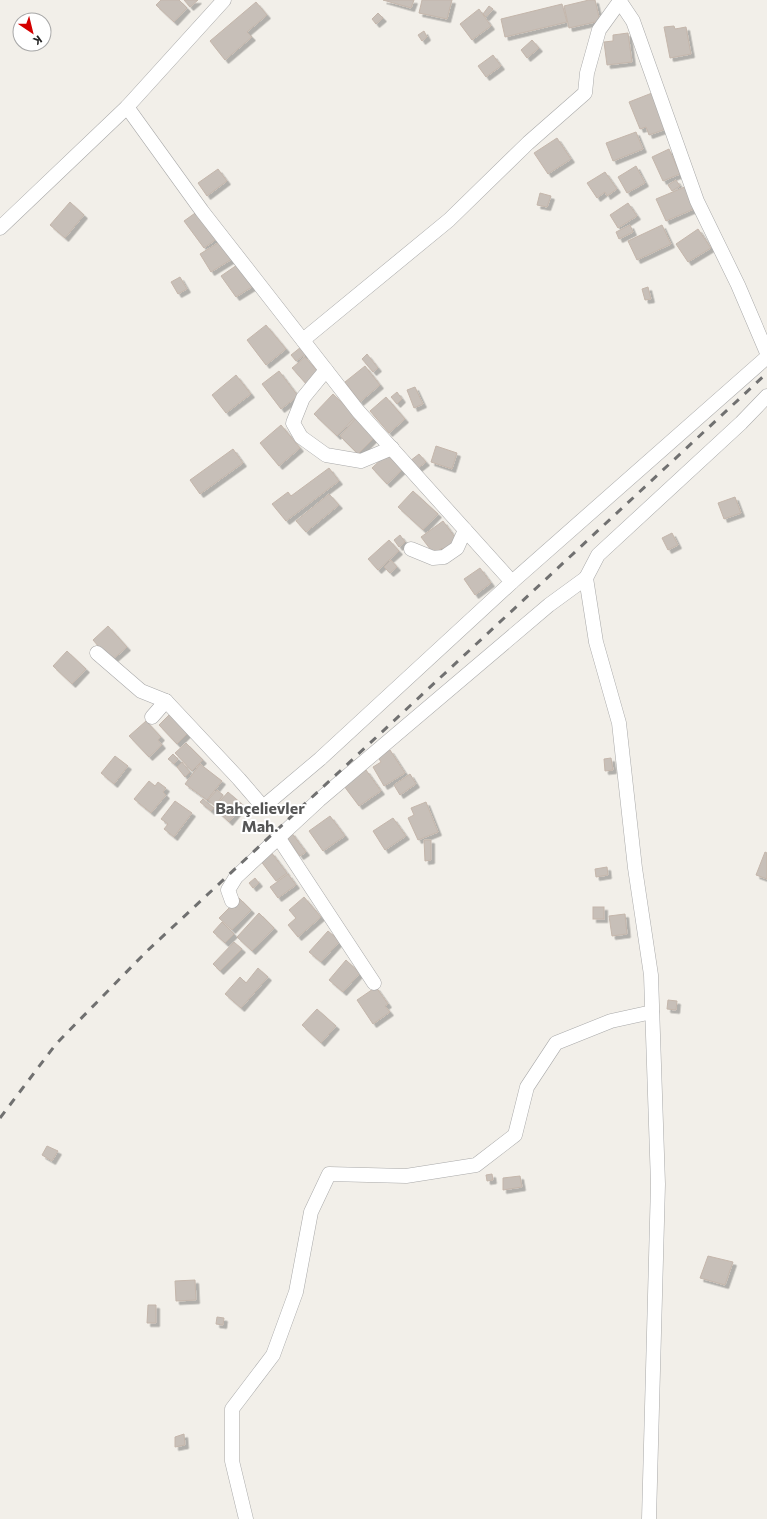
<svg xmlns="http://www.w3.org/2000/svg" width="767" height="1519" font-family="Commissioner,sans-serif">
<style>
.building{fill:#c7bfb8;stroke:#c4b6ab;filter:url(#shadow)}
.lines{fill:none;stroke-linecap:round;stroke-linejoin:round}
.minor-casing{stroke:#a9a9a9;stroke-width:15}
.minor{stroke:#fff;stroke-width:14}
.rail{stroke:#707070;stroke-width:3;stroke-dasharray:8 8;stroke-linecap:butt}
.labels{text-anchor:middle;stroke-width:4;stroke-linejoin:round;paint-order:stroke}
.district-label{font-size:16px;font-weight:bold;fill:#555;stroke:#fff}
</style>
<defs>
<filter id="shadow"><feDropShadow dx="3.5" dy="3.5" stdDeviation="0" flood-color="#0004"/></filter>
</defs>
<rect width="100%" height="100%" fill="#f2efe9"/>
<g class="building">
<polygon points="161,0 179,0 187,8 174,22 156,5"/>
<polygon points="184,0 198,0 190,7"/>
<polygon points="383,0 414,0 411,8"/>
<polygon points="422,0 452,0 447,19 419,13"/>
<polygon points="589,0 595,0 600,21 569,28 564,6"/>
<polygon points="256,2 267,15 247,32 252,37 225,60 210,41"/>
<polygon points="562,4 567,22 505,37 501,19"/>
<polygon points="489,6 493,9 486,17 483,14"/>
<polygon points="479,9 491,26 472,40 460,24"/>
<polygon points="378,13 383,18 376,24 372,19"/>
<polygon points="674,26 675,29 686,27 691,54 670,58 664,27"/>
<polygon points="424,31 427,37 422,41 418,35"/>
<polygon points="628,33 632,62 607,65 604,42 613,41 613,35"/>
<polygon points="532,40 539,48 527,58 521,50"/>
<polygon points="493,55 501,66 486,77 478,66"/>
<polygon points="652,93 666,129 649,135 646,127 640,129 629,102"/>
<polygon points="636,132 643,149 613,161 606,143"/>
<polygon points="557,138 571,159 548,174 534,153"/>
<polygon points="669,149 680,174 663,181 652,157"/>
<polygon points="636,166 645,183 627,193 618,177"/>
<polygon points="218,169 227,181 207,196 198,183"/>
<polygon points="605,172 617,189 607,196 605,192 597,198 587,183"/>
<polygon points="676,180 680,186 672,191 668,185"/>
<polygon points="687,186 696,208 666,221 656,199"/>
<polygon points="540,193 551,196 547,207 537,205"/>
<polygon points="70,202 84,215 65,238 50,225"/>
<polygon points="628,203 637,216 618,228 610,215"/>
<polygon points="198,211 218,238 204,248 184,221"/>
<polygon points="630,225 633,232 619,239 616,232"/>
<polygon points="662,225 671,244 637,260 628,241"/>
<polygon points="698,229 711,248 688,262 676,244"/>
<polygon points="221,241 232,259 211,272 200,254"/>
<polygon points="237,265 252,287 236,297 221,276"/>
<polygon points="180,277 187,289 178,294 171,282"/>
<polygon points="648,287 651,299 645,300 642,289"/>
<polygon points="266,325 286,349 266,365 247,340"/>
<polygon points="301,347 306,354 296,361 291,355"/>
<polygon points="367,354 378,368 373,372 362,359"/>
<polygon points="305,357 321,375 308,386 292,368"/>
<polygon points="365,366 380,385 360,402 345,382"/>
<polygon points="279,371 298,396 281,409 262,384"/>
<polygon points="236,375 251,394 226,413 212,395"/>
<polygon points="415,387 423,404 414,408 407,390"/>
<polygon points="397,392 402,399 397,404 391,397"/>
<polygon points="333,394 356,416 337,436 314,414"/>
<polygon points="386,397 405,419 389,433 370,411"/>
<polygon points="356,418 375,437 358,454 340,436"/>
<polygon points="281,425 300,448 279,466 260,443"/>
<polygon points="436,446 457,453 452,469 431,462"/>
<polygon points="233,449 243,463 200,494 190,480"/>
<polygon points="387,454 402,470 387,484 372,468"/>
<polygon points="419,454 426,462 417,469 410,461"/>
<polygon points="329,468 339,481 286,521 272,504 288,492 291,496"/>
<polygon points="413,491 438,514 423,530 398,507"/>
<polygon points="329,494 339,505 306,532 296,521"/>
<polygon points="735,497 741,513 724,519 718,503"/>
<polygon points="443,521 457,540 444,550 442,548 434,554 421,537"/>
<polygon points="672,533 678,545 668,550 662,538"/>
<polygon points="400,535 405,542 399,547 394,540"/>
<polygon points="389,540 399,551 378,570 368,559"/>
<polygon points="391,560 397,567 390,573 384,567"/>
<polygon points="480,568 491,583 475,595 464,579"/>
<polygon points="108,626 127,647 111,661 93,640"/>
<polygon points="67,651 86,669 72,684 53,666"/>
<polygon points="171,713 189,732 177,744 159,725"/>
<polygon points="146,721 161,737 158,740 162,745 149,757 129,736"/>
<polygon points="186,743 203,760 192,771 175,753"/>
<polygon points="390,750 405,773 384,786 373,767 381,762 378,757"/>
<polygon points="173,754 178,759 174,764 168,759"/>
<polygon points="115,756 128,766 114,784 101,773"/>
<polygon points="611,758 613,770 605,771 604,759"/>
<polygon points="182,762 190,772 185,777 177,767"/>
<polygon points="200,764 222,781 207,800 185,784"/>
<polygon points="366,770 381,791 359,806 344,786"/>
<polygon points="410,774 416,784 400,795 394,785"/>
<polygon points="149,781 155,786 158,782 166,788 163,792 166,795 151,813 134,799"/>
<polygon points="217,790 223,795 215,806 208,800"/>
<polygon points="228,792 243,805 229,822 214,808"/>
<polygon points="203,799 214,808 211,811 200,802"/>
<polygon points="175,801 192,813 174,837 164,829 168,824 161,819"/>
<polygon points="426,802 438,832 418,840 408,818 414,815 411,808"/>
<polygon points="330,816 345,836 323,851 309,831"/>
<polygon points="393,818 406,836 385,850 373,831"/>
<polygon points="291,832 306,852 300,856 285,836"/>
<polygon points="424,840 431,840 431,860 425,861"/>
<polygon points="271,852 287,873 276,881 260,860"/>
<polygon points="765,852 767,853 767,879 756,875"/>
<polygon points="607,867 608,875 596,877 595,869"/>
<polygon points="288,874 296,885 278,898 270,887"/>
<polygon points="255,878 259,883 253,888 249,883"/>
<polygon points="304,897 321,917 298,937 288,925 296,918 289,910"/>
<polygon points="239,898 251,910 232,930 219,918"/>
<rect x="593" y="907" width="11" height="12"/>
<polygon points="259,913 274,928 252,951 237,937"/>
<polygon points="625,914 627,934 612,936 609,916"/>
<polygon points="222,922 234,934 225,943 213,932"/>
<polygon points="328,931 340,941 321,962 309,952"/>
<polygon points="234,942 242,949 220,971 213,964"/>
<polygon points="346,960 360,973 343,992 329,980"/>
<polygon points="258,968 268,977 241,1008 225,994 240,977 246,983"/>
<polygon points="376,987 388,1004 385,1006 390,1012 373,1024 357,1000"/>
<polygon points="668,1000 677,1001 676,1010 667,1009"/>
<polygon points="317,1009 336,1026 321,1043 302,1025"/>
<polygon points="47,1146 58,1151 52,1161 42,1155"/>
<polygon points="492,1174 493,1180 487,1181 486,1175"/>
<polygon points="520,1176 522,1187 503,1190 503,1178"/>
<polygon points="708,1256 733,1262 725,1285 700,1278"/>
<polygon points="195,1280 196,1300 176,1301 175,1281"/>
<polygon points="148,1305 156,1305 156,1323 147,1323"/>
<polygon points="217,1317 224,1318 223,1325 216,1324"/>
<polygon points="184,1434 185,1445 175,1447 175,1437"/>
</g>
<g class="lines">
<g class="minor-casing">
<g id="minor">
<polyline points="619,0 633,21 697,201 738,285 767,353"/>
<polyline points="0,228 127,107 224,0"/>
<polyline points="303,340 449,220 528,143 585,93 587,73 599,30 620,1"/>
<polyline points="326,370 303,398 293,423 301,437 326,455 361,461 392,448"/>
<polyline points="411,549 433,558 444,557 457,548 465,530"/>
<polyline points="512,582 767,357"/>
<polyline points="97,653 141,691 166,701 239,779 263,807 320,759 512,582 358,411 202,211 127,107"/>
<polyline points="152,717 166,701"/>
<polyline points="278,837 374,983"/>
<polyline points="232,901 228,890 236,877 319,800 549,605 586,578"/>
<polyline points="246,1519 232,1461 232,1409 273,1355 296,1292 311,1212 329,1174 406,1176 476,1165 515,1135 527,1087 556,1043 611,1021 652,1012"/>
<polyline points="649,1519 658,1184 651,975 635,868 619,723 596,642 586,578 598,555 741,423 767,396"/>
</g>
</g>
<use href="#minor" class="minor"/>
<polyline class="rail" points="0,1118 56,1044 147,951 767,373"/>
</g>
<g class="labels">
<g class="district-label">
<text x="260" y="814">Bahçelievler<tspan x="260" dy="18">Mah.</tspan></text>
</g>
</g>
<g transform="translate(32 32) rotate(145)"><circle r="19" fill="#ffffff" stroke="#a7a7a7"/>
<path d="M0-3L7 15L0 10L-7 15Z" fill="#d40000"/>
<text y="-6" font-size="11" font-weight="bold" text-anchor="middle" fill="#222222">K</text>
</g>
</svg>
